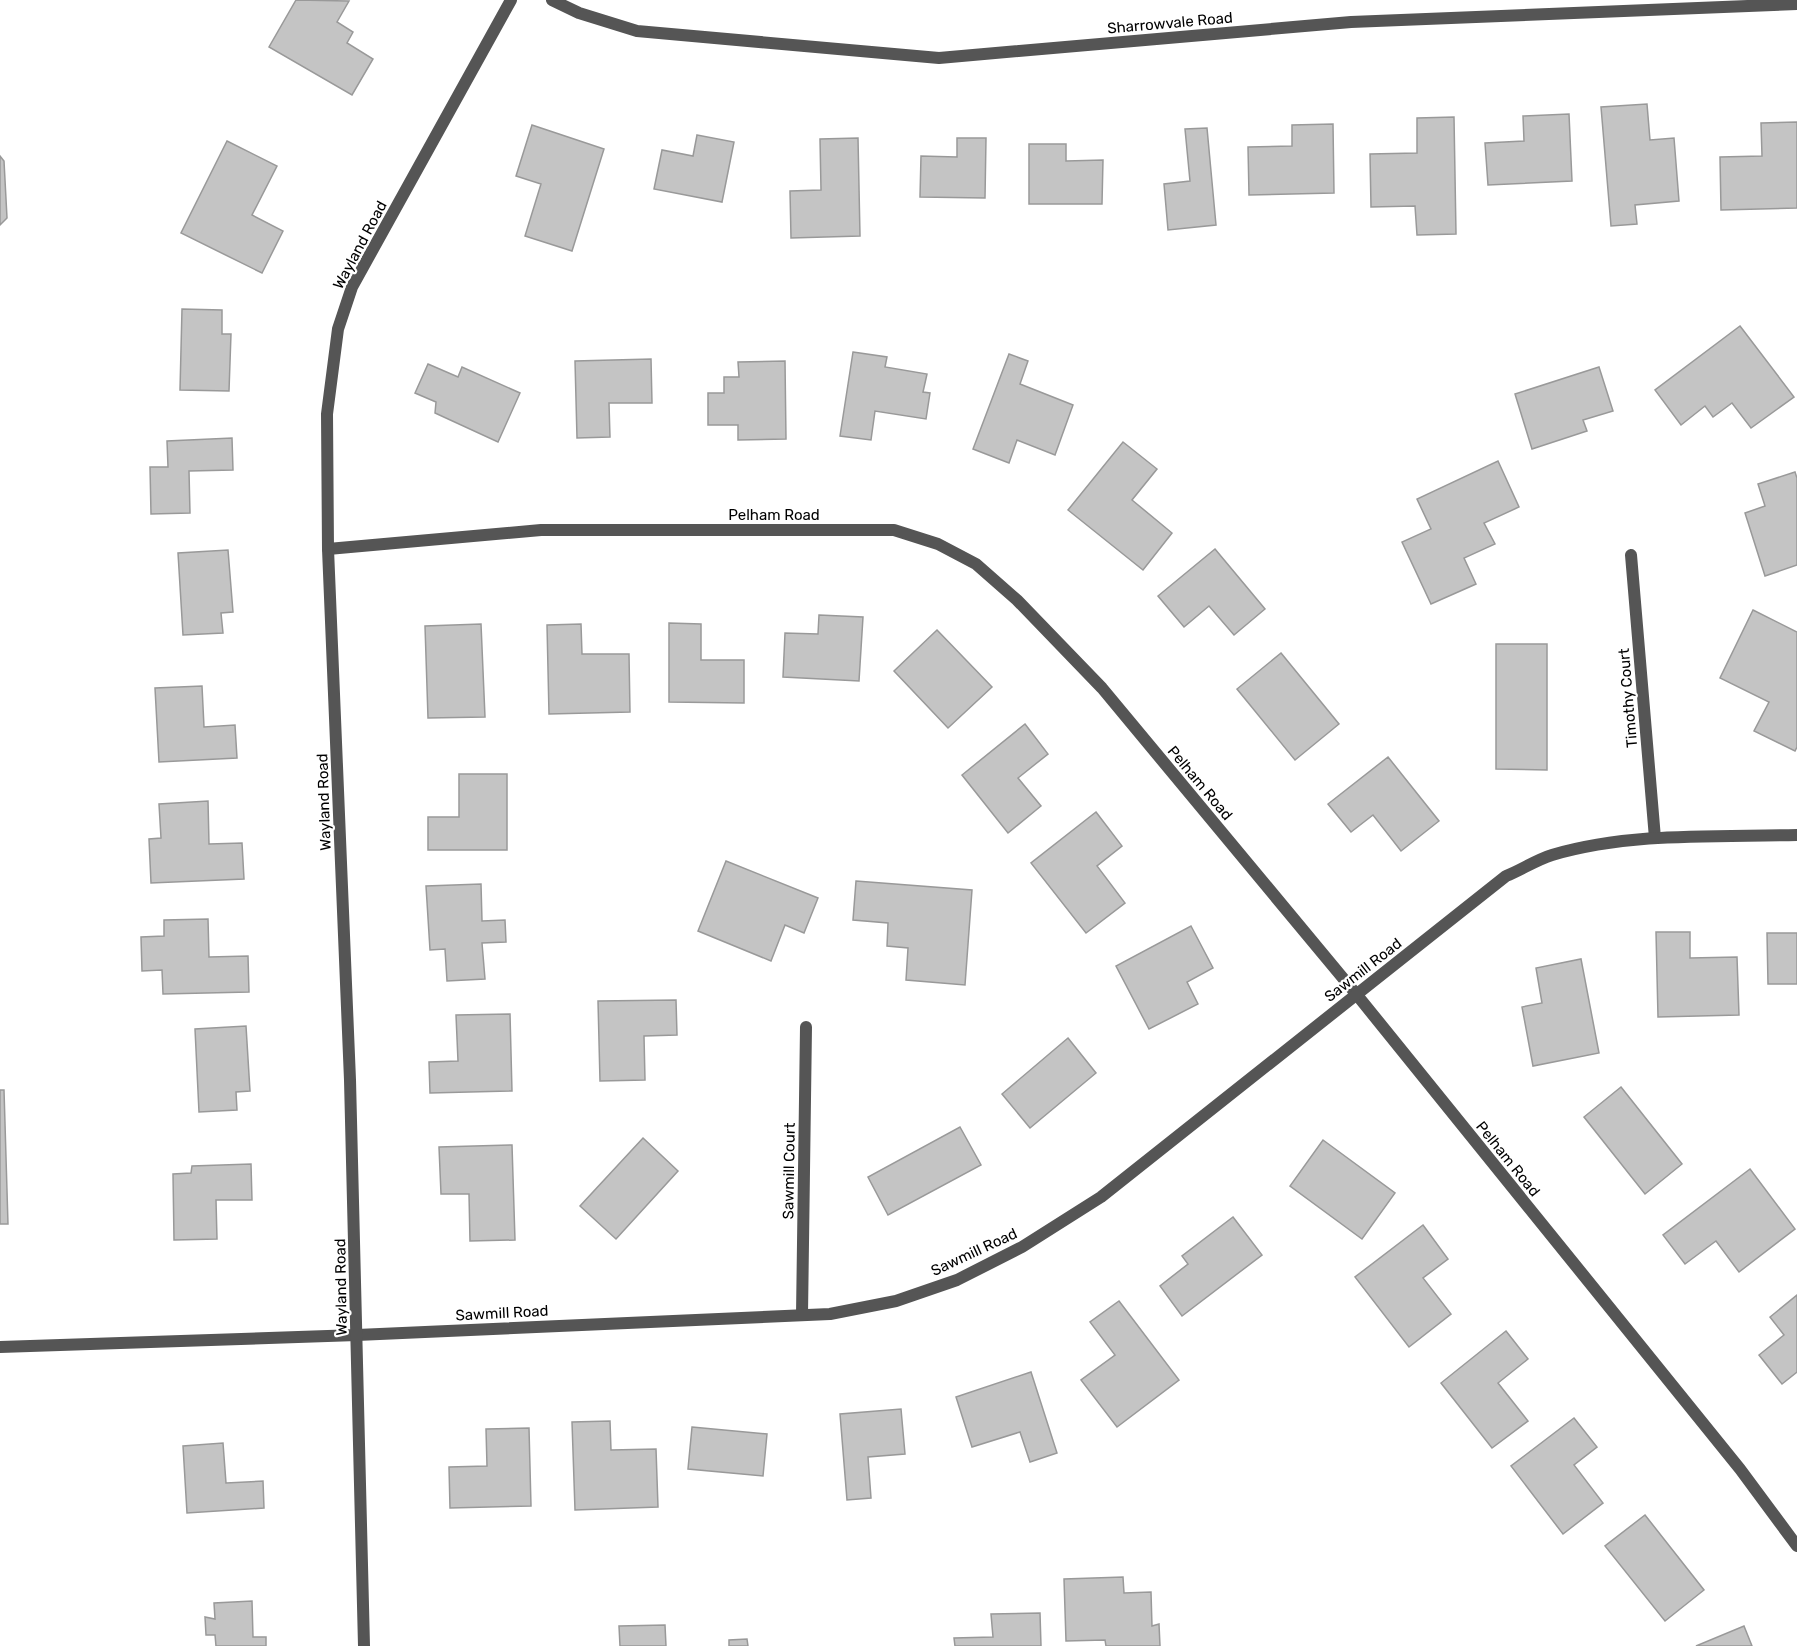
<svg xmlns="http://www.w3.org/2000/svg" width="1797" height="1646" font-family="Rubik,sans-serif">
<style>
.building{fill:#c4c4c4;stroke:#999;stroke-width:1.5}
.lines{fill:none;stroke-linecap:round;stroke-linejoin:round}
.minor{stroke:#555;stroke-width:12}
.labels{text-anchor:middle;stroke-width:4.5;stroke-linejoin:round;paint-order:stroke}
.street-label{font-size:15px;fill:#000;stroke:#fff}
</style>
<rect width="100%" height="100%" fill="#fff"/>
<g class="building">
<polygon points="296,0 349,1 337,22 353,32 347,43 373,59 352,95 269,47"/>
<polygon points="1647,104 1650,140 1674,138 1679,201 1635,205 1637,224 1611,226 1601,107"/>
<polygon points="1569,114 1572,181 1488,185 1485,143 1524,141 1523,116"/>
<polygon points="1454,117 1456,234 1417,235 1415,206 1371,207 1370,154 1417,153 1417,118"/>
<polygon points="1797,122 1797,208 1721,210 1720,157 1762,156 1761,123"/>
<polygon points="1333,124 1334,193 1249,195 1248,147 1292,146 1292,125"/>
<polygon points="532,125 604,149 572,251 525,236 541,184 516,176"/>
<polygon points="1207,128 1216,225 1168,230 1164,184 1190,181 1185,129"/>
<polygon points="697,135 734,142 722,202 654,189 662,150 693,156"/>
<polygon points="858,138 860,236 791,238 790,191 821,190 820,139"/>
<polygon points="957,138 986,138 985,198 920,197 921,156 957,157"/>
<polygon points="227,141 277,166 252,215 283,231 262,273 181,233"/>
<polygon points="1029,144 1066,144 1066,161 1103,160 1102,204 1029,204"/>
<polygon points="0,156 4,161 7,218 0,225"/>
<polygon points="182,309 222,310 222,334 231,334 229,391 180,390"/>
<polygon points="1740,326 1794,397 1751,428 1732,403 1713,417 1705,406 1681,425 1655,390"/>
<polygon points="853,352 887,357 885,367 927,374 923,392 930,393 926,419 875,411 871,440 840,436"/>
<polygon points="1009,354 1028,361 1020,384 1073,405 1055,455 1017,440 1009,463 973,449"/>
<polygon points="651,359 652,403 609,403 610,437 577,438 575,361"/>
<polygon points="785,361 786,439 738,440 738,425 708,425 708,393 724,393 724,377 739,377 738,362"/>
<polygon points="428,364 458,377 462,367 520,393 498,442 435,413 436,402 415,393"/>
<polygon points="1599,367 1613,411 1583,420 1587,431 1532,449 1515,394"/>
<polygon points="232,438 233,470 189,471 190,513 151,514 150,467 168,467 167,441"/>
<polygon points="1123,442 1157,469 1132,500 1172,533 1143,570 1068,510"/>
<polygon points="1498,461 1519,507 1484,523 1495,544 1464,558 1476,584 1431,604 1402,542 1431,529 1417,499"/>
<polygon points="1795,472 1797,478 1797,565 1765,576 1745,513 1765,506 1758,484"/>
<polygon points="1215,549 1265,609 1234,635 1209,606 1184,627 1158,596"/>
<polygon points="228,550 233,612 221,613 223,633 183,635 178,553"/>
<polygon points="1753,610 1797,632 1797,747 1795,751 1754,731 1769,702 1720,678"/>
<polygon points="819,615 863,617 859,681 783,677 785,633 818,634"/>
<polygon points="669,623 701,624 701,660 744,660 744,703 669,702"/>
<polygon points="481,624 485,717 428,718 425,626"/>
<polygon points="581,624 582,654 629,654 630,712 549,714 547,625"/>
<polygon points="937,630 992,687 948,728 894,671"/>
<polygon points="1496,644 1547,644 1547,770 1496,769"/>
<polygon points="1281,653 1339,724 1295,760 1237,689"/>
<polygon points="202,686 204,727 235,725 237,758 159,762 155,688"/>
<polygon points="1025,724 1048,754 1018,778 1041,806 1008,833 962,775"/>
<polygon points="1388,757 1439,821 1401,851 1373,815 1351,832 1328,804"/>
<polygon points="459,774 507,774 507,850 428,850 428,817 459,817"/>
<polygon points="208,801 209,844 242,843 244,879 151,883 149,839 161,838 159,804"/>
<polygon points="1096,812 1122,846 1097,866 1125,903 1086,933 1031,863"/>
<polygon points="726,861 818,898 804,933 785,925 771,961 698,931"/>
<polygon points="856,881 972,890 965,985 906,980 908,948 887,946 888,923 853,920"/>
<polygon points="481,884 482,921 505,920 506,942 482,943 485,979 447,981 445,949 430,950 426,886"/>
<polygon points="208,919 209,957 248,956 249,992 163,994 162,970 142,971 141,937 164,936 164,920"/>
<polygon points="1191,926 1213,968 1187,982 1198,1004 1149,1029 1116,966"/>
<polygon points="1656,932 1690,932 1690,958 1737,957 1739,1015 1658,1017"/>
<polygon points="1767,933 1797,933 1797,984 1768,984"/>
<polygon points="1581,959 1599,1053 1533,1066 1522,1007 1542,1003 1536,968"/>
<polygon points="676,1000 677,1035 644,1036 645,1080 600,1081 598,1001"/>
<polygon points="510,1014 512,1091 430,1093 429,1062 458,1061 456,1015"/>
<polygon points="246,1026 250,1091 236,1092 237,1110 199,1112 195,1029"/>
<polygon points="1068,1038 1096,1073 1030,1128 1002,1094"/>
<polygon points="1621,1087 1682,1164 1645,1194 1584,1117"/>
<polygon points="0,1090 4,1090 8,1224 0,1224"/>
<polygon points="960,1127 981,1165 888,1215 868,1177"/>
<polygon points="643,1138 678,1171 616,1239 580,1206"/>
<polygon points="1323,1140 1395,1193 1362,1239 1290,1186"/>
<polygon points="512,1145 515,1240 470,1241 469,1194 441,1194 439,1147"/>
<polygon points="251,1164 252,1200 216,1200 217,1239 174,1240 173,1174 191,1173 192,1166"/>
<polygon points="1750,1169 1795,1229 1739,1272 1716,1241 1685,1264 1663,1235"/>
<polygon points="1233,1217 1262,1255 1182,1316 1160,1286 1188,1264 1182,1256"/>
<polygon points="1423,1225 1448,1259 1423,1278 1451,1314 1409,1347 1355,1277"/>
<polygon points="1797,1295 1797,1372 1782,1384 1759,1355 1784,1335 1770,1317"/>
<polygon points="1119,1301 1179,1380 1117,1427 1081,1380 1115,1355 1090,1322"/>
<polygon points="1506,1331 1528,1359 1498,1383 1528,1421 1492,1448 1441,1383"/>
<polygon points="1031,1372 1057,1453 1030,1462 1020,1432 972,1447 956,1397"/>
<polygon points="901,1409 905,1454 868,1457 871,1498 847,1500 840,1414"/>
<polygon points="1574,1418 1597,1447 1574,1465 1603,1503 1563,1534 1511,1466"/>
<polygon points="610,1421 611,1450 656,1449 658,1507 575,1510 572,1422"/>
<polygon points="692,1427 767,1434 763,1476 688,1469"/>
<polygon points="529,1428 531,1506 450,1508 449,1467 487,1466 486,1429"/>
<polygon points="223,1443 226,1483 263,1481 264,1508 187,1513 183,1446"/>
<polygon points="1645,1515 1704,1590 1665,1621 1605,1546"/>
<polygon points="1123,1577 1124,1593 1151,1592 1152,1626 1159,1624 1160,1646 1106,1646 1105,1640 1066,1641 1064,1579"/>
<polygon points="252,1601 253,1637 266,1637 266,1646 216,1646 215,1635 206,1635 205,1617 215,1619 214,1603"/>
<polygon points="1040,1613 1041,1646 955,1646 954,1638 993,1637 991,1614"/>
<polygon points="665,1625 666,1646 620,1646 619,1626"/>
<polygon points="1744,1626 1752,1646 1696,1646"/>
<polygon points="747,1639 748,1646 729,1646 729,1640"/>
</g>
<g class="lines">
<g class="minor">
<polyline points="552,0 579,13 637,31 939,58 1351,22 1797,4"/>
<polyline points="328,549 541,530 894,530 938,544 976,564 1017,600 1102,688 1357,995 1740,1469 1797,1546"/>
<polyline points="1631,555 1655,838"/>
<polyline points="802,1315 806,1027"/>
<path d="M 0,1347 L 357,1335 L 830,1314 L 896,1301 L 957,1280 L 1022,1247 L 1101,1197 L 1506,876 C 1521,870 1536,860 1552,855 C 1631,832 1715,837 1797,835"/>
<polyline points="364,1646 350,1080 328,549 327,414 338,329 352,287 511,0"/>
</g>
</g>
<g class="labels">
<g class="street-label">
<text transform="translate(1170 23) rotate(-5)" y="5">Sharrowvale Road</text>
<text transform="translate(360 245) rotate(-62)" y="5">Wayland Road</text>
<text x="774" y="520">Pelham Road</text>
<text transform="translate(1628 698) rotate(-95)" y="5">Timothy Court</text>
<text transform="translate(1200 783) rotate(50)" y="5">Pelham Road</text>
<text transform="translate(324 802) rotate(-92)" y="5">Wayland Road</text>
<text transform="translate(1363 970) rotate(-38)" y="5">Sawmill Road</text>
<text transform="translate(1508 1159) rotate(51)" y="5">Pelham Road</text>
<text transform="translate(789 1171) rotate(-89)" y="5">Sawmill Court</text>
<text transform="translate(974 1252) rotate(-25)" y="5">Sawmill Road</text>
<text transform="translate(341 1287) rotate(-91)" y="5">Wayland Road</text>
<text transform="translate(502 1313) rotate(-3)" y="5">Sawmill Road</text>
</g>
</g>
</svg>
